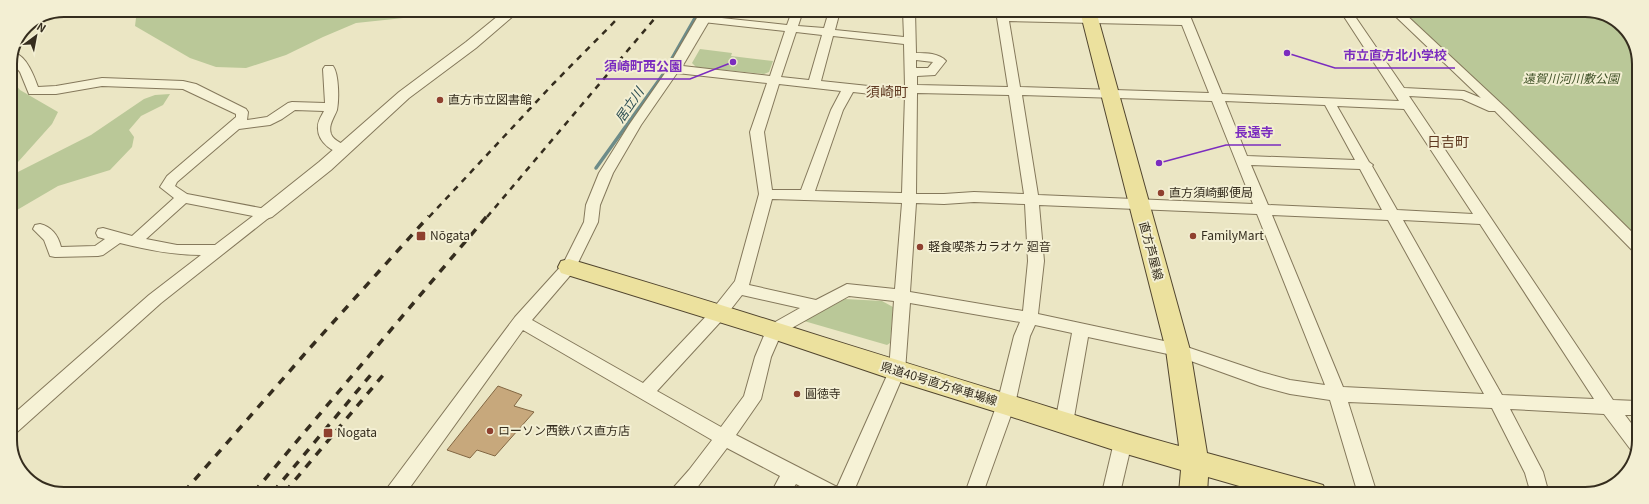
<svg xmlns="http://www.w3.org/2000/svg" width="1649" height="504" font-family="Georgia,'Noto Sans JP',serif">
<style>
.green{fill:#bac898}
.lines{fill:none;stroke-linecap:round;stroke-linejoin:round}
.stream{stroke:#6d8c89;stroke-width:3.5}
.building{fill:#c7a87c;stroke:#826743}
.minor-casing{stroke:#84785b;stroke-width:2}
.tertiary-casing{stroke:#84785b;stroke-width:2}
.primary-casing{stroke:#52462f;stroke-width:2}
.minor{fill:#f6f2d6;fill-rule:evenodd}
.tertiary{fill:#f6f2d6;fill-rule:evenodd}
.primary{fill:#ece19e;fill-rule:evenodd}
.rail-far1{stroke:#352d1e;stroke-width:2.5;stroke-dasharray:6 6;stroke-linecap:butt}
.rail{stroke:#352d1e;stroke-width:3.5;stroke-dasharray:8 8;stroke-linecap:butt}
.poi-dot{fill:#8f402f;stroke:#f3efd3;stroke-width:1.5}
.labels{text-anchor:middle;stroke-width:4;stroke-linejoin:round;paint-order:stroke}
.park-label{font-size:12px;font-style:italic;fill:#3e5026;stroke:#f3efd3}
.poi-label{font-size:12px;fill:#352d1e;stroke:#f3efd3;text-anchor:start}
.street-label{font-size:12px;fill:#352d1e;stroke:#f3efd3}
.water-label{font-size:13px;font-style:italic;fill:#2f5054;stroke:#f3efd3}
.quarter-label{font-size:14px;fill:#5f3921;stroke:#f3efd3}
.rim{fill:none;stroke:#352d1e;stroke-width:2}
.leader{fill:none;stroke:#7b2cbf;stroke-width:1.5}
.callout-dot{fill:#7b2cbf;stroke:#f3efd3;stroke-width:1.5}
.callout-label{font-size:13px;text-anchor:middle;font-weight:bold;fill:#7b2cbf;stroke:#f3efd3;stroke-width:4;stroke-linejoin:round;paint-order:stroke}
</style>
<rect width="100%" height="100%" fill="#ebe6c4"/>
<g class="green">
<polygon points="137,10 432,10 413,17 356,23 323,37 286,55 246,68 216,67 190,58 135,26"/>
<polygon points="1401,12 1599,12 1628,31 1639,60 1638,238"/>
<polygon points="700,49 732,53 731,56 773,61 769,72 764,74 696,67 692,63"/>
<polygon points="10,78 20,90 58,112 52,124 18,162 10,162"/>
<polygon points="170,94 163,105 141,116 129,130 134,137 132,147 110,170 58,186 17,210 10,218 10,176 91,135 144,99 155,95"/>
<polygon points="845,299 882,301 893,307 890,343 887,345 804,321"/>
</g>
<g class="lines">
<polyline class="stream" points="596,168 662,76 699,11"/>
</g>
<polygon class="building" points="498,386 522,395 514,406 534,412 495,456 477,450 470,458 447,450"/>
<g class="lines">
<g class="minor-casing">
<g id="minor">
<path d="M 792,11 L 803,11 L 798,26 L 824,28 L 829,11 L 840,11 L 835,30 L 904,37 L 903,11 L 915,11 L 916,53 C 926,53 939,53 946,61 L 935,75 L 917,76 L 917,85 L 1008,87 L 996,11 L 1008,11 L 1008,14 L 1179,18 L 1177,11 L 1188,11 L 1222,94 L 1399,101 L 1341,12 L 1352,12 L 1404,88 L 1464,91 L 1481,98 L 1391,12 L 1403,12 L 1507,109 L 1638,238 L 1638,252 L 1633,251 L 1495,111 L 1489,111 L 1462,99 L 1409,96 L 1613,400 L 1637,401 L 1637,415 L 1625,415 L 1637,431 L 1637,453 L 1631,450 L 1604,414 L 1510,409 L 1543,472 L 1549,494 L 1531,494 L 1525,473 L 1492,408 L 1348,402 L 1377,494 L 1358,494 L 1330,400 L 1290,394 L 1260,386 L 1177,356 L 1088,337 L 1073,423 L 1070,428 L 1064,430 L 1058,428 L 1055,423 L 1072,333 L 1035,325 L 1030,336 L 1015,404 L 983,493 L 965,493 L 997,404 L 1014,336 L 1020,322 L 910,303 L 905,371 L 853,493 L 813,493 L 796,484 L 790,493 L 771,493 L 780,476 L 727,448 L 693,493 L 672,493 L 674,487 L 689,470 L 712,440 L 523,330 L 406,493 L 386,493 L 388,487 L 515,317 L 563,264 L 584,222 L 586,205 L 599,173 L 629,125 L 670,66 L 674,65 L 770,76 L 785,31 L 703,22 L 699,21 L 697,19 L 699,17 L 703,16 L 787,25 ZM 1009,21 L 1182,25 L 1209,93 L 1020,87 ZM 796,32 L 822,35 L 809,80 L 781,77 ZM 833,36 L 904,44 L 905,87 L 897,89 L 821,81 ZM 916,60 L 933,62 L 928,68 L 916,68 ZM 677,73 L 767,83 L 750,132 L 759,194 L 735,281 L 712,310 L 643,383 L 532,320 L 574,271 L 598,222 L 600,205 L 613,173 L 641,125 ZM 779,84 L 841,91 L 831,110 L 801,190 L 772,190 L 764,132 ZM 853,92 L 898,97 L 905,95 L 902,193 L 815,191 L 843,110 ZM 917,93 L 1009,95 L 1024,194 L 974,192 L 944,194 L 916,194 ZM 1022,95 L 1212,101 L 1253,204 L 1038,195 ZM 1225,101 L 1325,105 L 1355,160 L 1247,156 ZM 1337,106 L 1404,109 L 1473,214 L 1397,210 L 1372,166 L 1373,165 L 1369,162 ZM 1251,165 L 1360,169 L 1382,210 L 1268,205 ZM 772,199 L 902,203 L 895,289 L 847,284 L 816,300 L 749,285 ZM 974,202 L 1025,204 L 1028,261 L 1023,311 L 910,292 L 916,203 L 944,204 ZM 1039,205 L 1257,214 L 1325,385 L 1290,380 L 1261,372 L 1178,344 L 1038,314 L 1044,261 ZM 1272,215 L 1388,220 L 1484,394 L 1343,387 ZM 1403,220 L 1480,224 L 1594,399 L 1502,395 ZM 742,295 L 800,308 L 768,326 L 755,357 L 744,396 L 721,427 L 657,391 L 724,318 ZM 849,296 L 894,301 L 889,371 L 837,487 L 736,435 L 761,399 L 771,357 L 781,334 Z"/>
<path d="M 15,53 C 27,57 34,76 38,87 L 56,86 L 102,78 L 183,81 L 196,84 L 246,109 L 248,112 L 247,120 L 267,117 L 288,103 L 292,102 L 325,103 L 323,69 L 325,66 L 333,66 C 339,74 339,100 337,110 C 334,118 328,125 331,134 C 334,142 345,143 350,150 L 348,153 C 335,156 318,142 318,129 C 317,122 321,117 324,111 L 295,110 L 282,119 L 270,125 L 239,129 L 177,182 L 175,186 L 187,194 L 271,210 L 273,213 L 271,216 L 161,303 L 16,433 L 10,435 L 10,417 L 149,295 L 201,255 C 173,255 148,250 120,243 L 103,255 L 98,256 L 55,257 L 50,256 L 44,240 L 33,229 L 35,225 L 40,224 C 52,227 58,235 61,247 L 95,246 L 105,239 L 98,237 L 96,233 L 98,229 L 103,228 L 132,236 L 174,198 L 160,187 L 167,176 L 236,117 L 236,114 L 183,89 L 102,86 L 56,94 L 29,94 L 20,72 L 11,61 ZM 186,203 L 253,216 L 215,245 L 177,245 L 146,239 Z"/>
<polygon points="1123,434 1129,437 1132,442 1120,493 1102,493 1114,442 1117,437"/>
</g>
</g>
<g class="tertiary-casing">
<g id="tertiary">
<polygon points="504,11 519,11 476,48 409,98 331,170 272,217 266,219 260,217 257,213 260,209 319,162 399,92 466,42"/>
<polygon points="701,11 715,11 679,72 674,73 669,72 667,69"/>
</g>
</g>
<g class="primary-casing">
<path id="primary" d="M 1080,11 L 1096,11 L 1190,350 L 1207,453 L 1313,482 L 1323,485 L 1327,494 L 1267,494 L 1208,477 L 1207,494 L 1179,493 L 1181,470 L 1123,453 L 1006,415 L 897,381 L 767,337 L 561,273 L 558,267 L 561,261 L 569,259 C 715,302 859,349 1004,393 C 1063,411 1120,430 1179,446 L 1166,350 Z"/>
</g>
<use href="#minor" class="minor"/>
<use href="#tertiary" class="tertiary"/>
<use href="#primary" class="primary"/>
<g class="rail-far1">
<polyline points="429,217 553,84 625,11"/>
<polyline points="487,217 661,11"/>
</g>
<g class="rail">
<polyline points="184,492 309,349 429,216"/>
<polyline points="254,492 487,216"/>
<polyline points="273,492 374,371"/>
<polyline points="285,492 384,374"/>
</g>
</g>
<g class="poi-dot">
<circle cx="440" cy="100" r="4"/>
<circle cx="1161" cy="193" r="4"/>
<rect x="416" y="231" width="10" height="10" rx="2"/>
<circle cx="1193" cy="236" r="4"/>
<circle cx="920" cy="247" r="4"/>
<circle cx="797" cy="394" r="4"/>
<circle cx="490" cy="431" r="4"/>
<rect x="323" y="428" width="10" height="10" rx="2"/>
</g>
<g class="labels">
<g class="park-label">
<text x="1571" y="83">遠賀川河川敷公園</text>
</g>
<g class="poi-label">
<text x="448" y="104">直方市立図書館</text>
<text x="1169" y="197">直方須崎郵便局</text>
<text x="430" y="240">Nōgata</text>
<text x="1201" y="240">FamilyMart</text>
<text x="928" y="251">軽食喫茶カラオケ 廻音</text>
<text x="805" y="398">圓徳寺</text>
<text x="498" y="435">ローソン西鉄バス直方店</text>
<text x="337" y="437">Nogata</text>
</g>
<g class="street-label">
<text transform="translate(1151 251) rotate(75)" y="4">直方芦屋線</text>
<text transform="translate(939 384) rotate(17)" y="4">県道40号直方停車場線</text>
</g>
<g class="water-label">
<text transform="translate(629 105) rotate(-55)" y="5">居立川</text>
</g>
<g class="quarter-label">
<text x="887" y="97">須崎町</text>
<text x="1448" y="147">日吉町</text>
</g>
</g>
<path d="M0 0H1649V504H0ZM64 17H1585A47 47 0 0 1 1632 64V440A47 47 0 0 1 1585 487H64A47 47 0 0 1 17 440V64A47 47 0 0 1 64 17Z" fill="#f3efd3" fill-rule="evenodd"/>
<path class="rim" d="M64 17H1585A47 47 0 0 1 1632 64V440A47 47 0 0 1 1585 487H64A47 47 0 0 1 17 440V64A47 47 0 0 1 64 17Z"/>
<path class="leader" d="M1287 53L1335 68H1455M733 62L690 79H596M1159 163L1226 145H1281"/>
<g class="callout-dot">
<circle cx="1287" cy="53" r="4"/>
<circle cx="733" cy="62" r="4"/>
<circle cx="1159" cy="163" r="4"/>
</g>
<g class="callout-label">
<text x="1395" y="60">市立直方北小学校</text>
<text x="643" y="71">須崎町西公園</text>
<text x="1254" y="137">長遠寺</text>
</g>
<g transform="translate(36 36) rotate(32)" stroke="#f3efd3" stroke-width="3" paint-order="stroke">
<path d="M0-3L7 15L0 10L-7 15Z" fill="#352d1e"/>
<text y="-6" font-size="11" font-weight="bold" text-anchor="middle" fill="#352d1e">N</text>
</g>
</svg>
